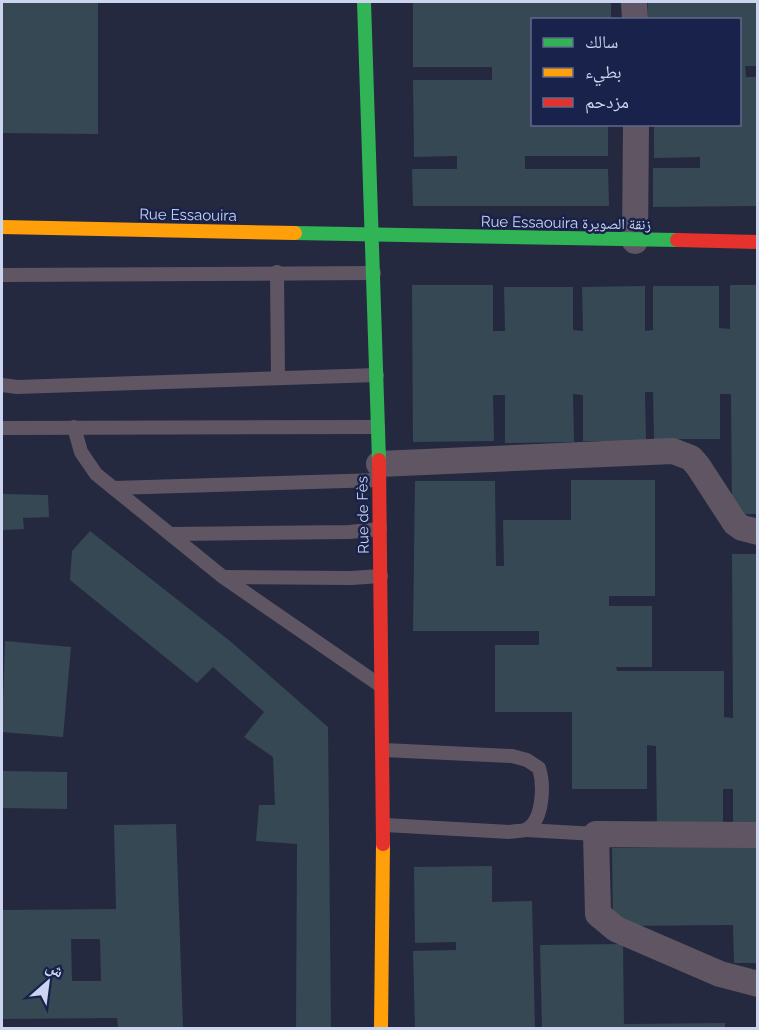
<svg xmlns="http://www.w3.org/2000/svg" width="759" height="1030" font-family="Raleway,'Noto Naskh Arabic',sans-serif">
<style>
.building{fill:#364854;fill-rule:evenodd}
.lines{fill:none;stroke-linecap:round;stroke-linejoin:round}
.lane{stroke:#605663;stroke-width:14}
.street{stroke:#605663;stroke-width:26}
.fast{stroke:#30b455;stroke-width:14}
.slow{stroke:#ff9f0a;stroke-width:14}
.jam{stroke:#e5322d;stroke-width:14}
.labels{text-anchor:middle;stroke-width:5;stroke-linejoin:round;paint-order:stroke}
.street-label{font-size:15px;fill:#cbd5ef;stroke:#19224a}
</style>
<rect width="100%" height="100%" fill="#24293f"/>
<g class="building">
<polygon points="2,2 98,2 98,134 2,133"/>
<polygon points="413,2 611,2 611,20 532,20 532,124 608,124 608,156 525,156 525,169 608,169 609,206 413,206 412,169 457,169 457,156 414,157 413,80 492,80 492,67 413,67"/>
<polygon points="648,2 758,2 758,66 745,66 746,77 758,77 758,206 653,207 653,168 700,168 700,157 654,158 654,124 740,124 740,20 648,20"/>
<polygon points="412,285 493,285 493,331 505,331 504,287 573,287 573,330 583,331 582,287 645,286 645,331 653,330 653,286 719,286 719,328 730,329 730,285 758,285 758,514 732,514 731,394 720,394 720,439 654,439 653,392 645,392 646,441 583,441 583,395 573,394 574,442 505,443 505,395 493,395 494,441 413,442"/>
<polygon points="571,480 655,480 655,596 609,596 609,606 652,606 652,667 616,667 617,671 724,671 724,717 733,718 732,554 758,554 758,828 733,828 733,789 723,789 723,830 657,829 656,746 647,745 647,789 572,789 572,712 495,712 495,645 539,645 539,631 413,631 415,481 495,481 496,566 504,566 503,520 571,520"/>
<polygon points="2,494 48,495 49,517 23,518 24,529 2,530"/>
<polygon points="90,531 230,641 328,727 331,1028 296,1028 297,844 256,841 259,805 275,805 273,757 244,737 264,712 213,667 197,683 70,580 72,551"/>
<polygon points="5,641 71,647 63,737 2,732"/>
<polygon points="2,771 67,772 67,809 2,808"/>
<path d="M 176,824 L 183,1028 L 118,1028 L 117,1018 L 2,1019 L 2,910 L 116,909 L 114,825 ZM 71,939 L 100,939 L 101,981 L 72,981 Z"/>
<polygon points="758,846 758,963 734,963 733,925 613,926 612,848"/>
<polygon points="492,866 492,902 532,901 535,1028 415,1028 413,951 456,950 456,942 415,943 414,867"/>
<polygon points="623,944 624,1024 725,1023 725,1028 542,1028 540,945"/>
</g>
<g class="lines">
<g class="lane">
<polyline points="277,272 278,377"/>
<polyline points="2,275 374,273"/>
<polyline points="2,385 17,387 377,375"/>
<polyline points="74,427 81,452 96,474 223,577 381,686"/>
<polyline points="2,428 378,427"/>
<polyline points="113,488 379,480"/>
<polyline points="173,534 349,532 380,529"/>
<polyline points="224,577 351,578 381,576"/>
<path d="M 384,750 L 512,756 L 527,760 L 539,768 C 544,784 544,822 525,830 C 521,831 515,831 510,832 L 385,825"/>
<polyline points="526,830 596,834"/>
</g>
<g class="street">
<polyline points="634,2 635,20"/>
<polyline points="635,241 636,124"/>
<polyline points="379,464 673,451 691,458 698,466 735,523 742,528 758,532"/>
<polyline points="758,835 596,834 598,914 616,929 720,974 758,984"/>
</g>
<g class="fast">
<polyline points="364,2 379,460"/>
<polyline points="295,233 677,240"/>
</g>
<g class="slow">
<polyline points="2,227 295,233"/>
<polyline points="381,1028 383,844"/>
</g>
<g class="jam">
<polyline points="677,240 758,242"/>
<polyline points="379,460 383,844"/>
</g>
</g>
<g class="labels">
<g class="street-label">
<text transform="translate(188 215) rotate(1)" y="5">Rue Essaouira</text>
<text transform="translate(566 223) rotate(1)" y="5">Rue Essaouira زنقة الصويرة</text>
<text transform="translate(363 515) rotate(-91)" y="5">Rue de Fès</text>
</g>
</g>
<rect width="759" height="1030" fill="none" stroke="#cbd5ef" stroke-width="6"/>
<rect x="531" y="18" width="210" height="108" fill="#19224a" stroke="#606a8c" stroke-width="1.5"/>
<rect x="543" y="38" width="30" height="9" fill="#30b455" stroke="#606a8c" stroke-width="1.5"/>
<text x="585" y="48" font-size="18" fill="#cbd5ef">سالك</text>
<rect x="543" y="68" width="30" height="9" fill="#ff9f0a" stroke="#606a8c" stroke-width="1.5"/>
<text x="585" y="78" font-size="18" fill="#cbd5ef">بطيء</text>
<rect x="543" y="98" width="30" height="9" fill="#e5322d" stroke="#606a8c" stroke-width="1.5"/>
<text x="585" y="108" font-size="18" fill="#cbd5ef">مزدحم</text>
<g transform="translate(48 982) rotate(28)" stroke="#19224a" stroke-width="4.5" paint-order="stroke">
<path d="M0-4.5L10 22L0 15L-10 22Z" fill="#cbd5ef"/>
<text y="-9" font-size="16" font-weight="bold" text-anchor="middle" fill="#cbd5ef">ش</text>
</g>
</svg>
